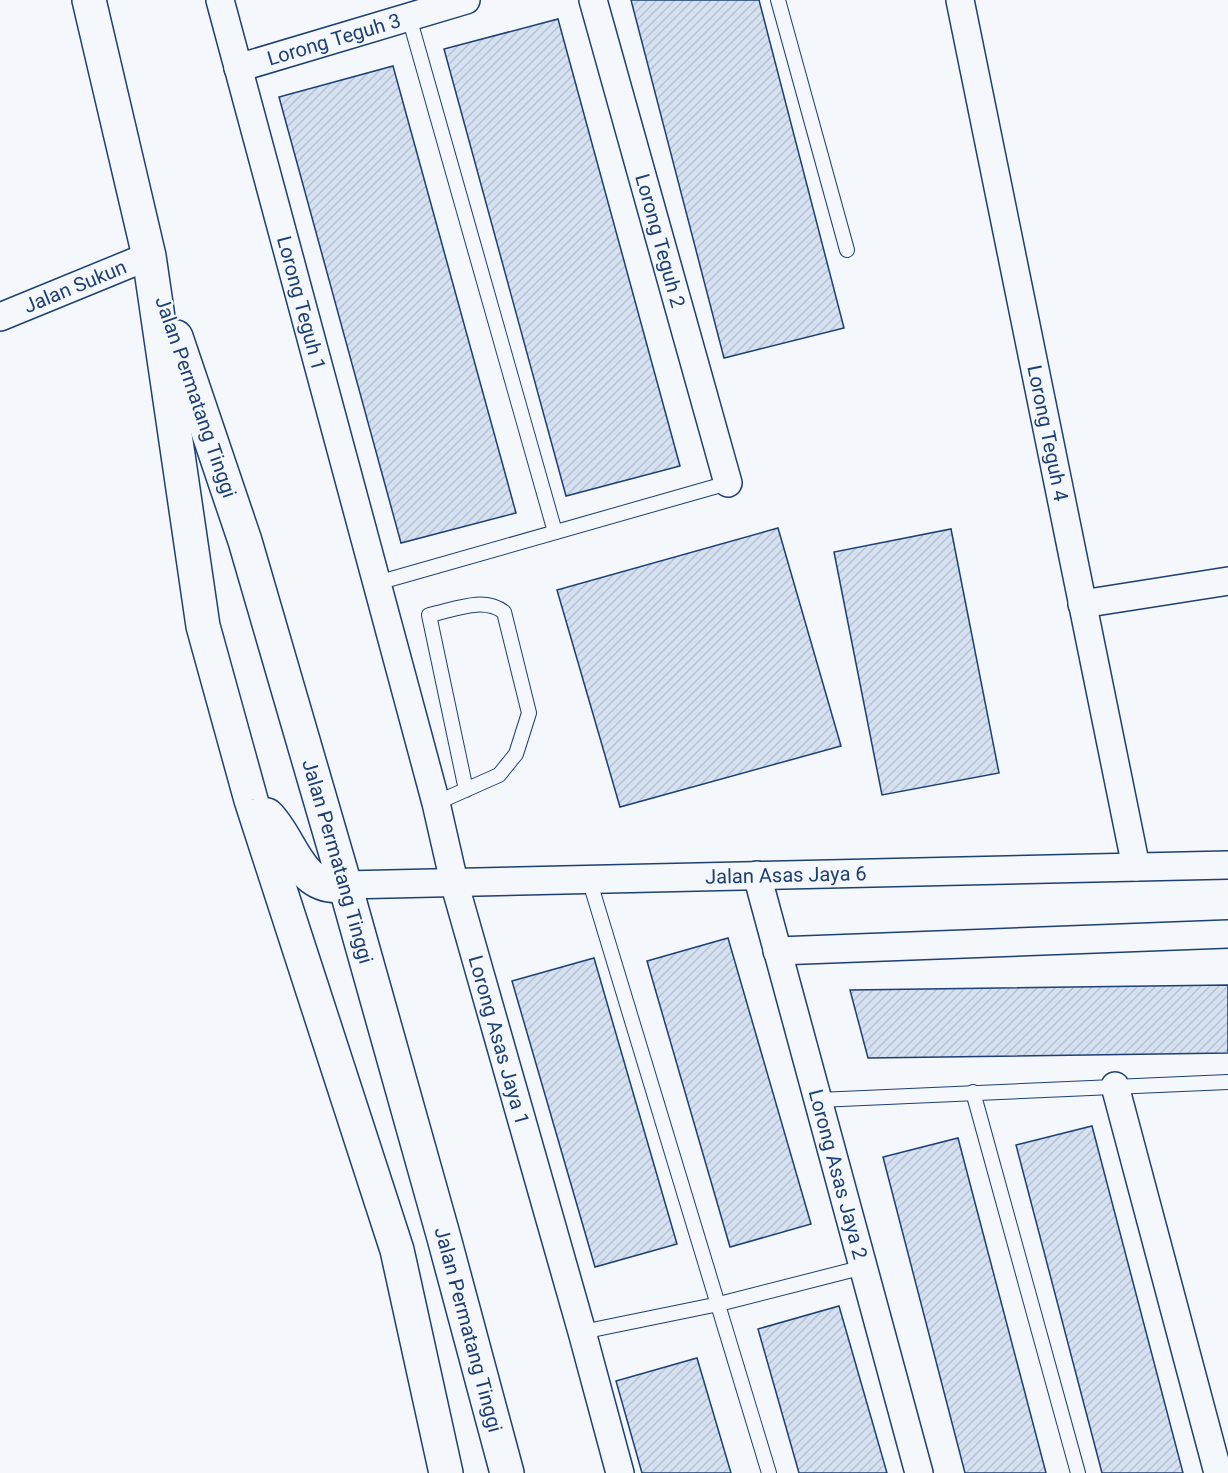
<svg xmlns="http://www.w3.org/2000/svg" width="1228" height="1473" font-family="Roboto,sans-serif">
<style>
.building{fill:url(#building-hatch);stroke:#1d3f73;stroke-width:1.5}
.lines{fill:none;stroke-linecap:round;stroke-linejoin:round}
.service-casing{stroke:#1d3f73;stroke-width:16}
.minor-casing{stroke:#1d3f73;stroke-width:30}
.trunk-casing{stroke:#1d3f73;stroke-width:36}
.service{stroke:#f4f7fb;stroke-width:14}
.minor{stroke:#f4f7fb;stroke-width:27}
.trunk{stroke:#f4f7fb;stroke-width:33}
.labels{text-anchor:middle;stroke-width:4.5;stroke-linejoin:round;paint-order:stroke}
.street-label{font-size:20px;fill:#1d3f73;stroke:#f4f7fb}
</style>
<defs>
<pattern id="building-hatch" width="6" height="6" patternUnits="userSpaceOnUse" patternTransform="scale(1.5)"><rect width="6" height="6" fill="#d5e0f0"/><path d="M-1 1l2-2M0 6l6-6M5 7l2-2" fill="none" stroke="#b6c1d1"/></pattern>
</defs>
<rect width="100%" height="100%" fill="#f4f7fb"/>
<g class="building">
<polygon points="631,0 759,0 844,328 724,358"/>
<polygon points="558,19 680,466 566,496 444,49"/>
<polygon points="393,66 516,513 401,543 279,97"/>
<polygon points="778,528 841,746 620,807 557,590"/>
<polygon points="951,529 999,773 882,795 834,552"/>
<polygon points="728,938 811,1224 730,1247 647,961"/>
<polygon points="594,958 677,1244 595,1267 512,981"/>
<polygon points="1228,985 1228,1053 868,1058 850,990"/>
<polygon points="1092,1126 1183,1473 1102,1473 1016,1145"/>
<polygon points="958,1138 1046,1473 965,1473 883,1157"/>
<polygon points="839,1306 887,1473 799,1473 758,1329"/>
<polygon points="697,1358 731,1473 642,1473 616,1381"/>
</g>
<g class="lines">
<g class="service-casing">
<g id="service">
<polyline points="778,0 847,250"/>
<polyline points="409,17 555,532"/>
<polyline points="377,583 728,483"/>
<path d="M 436,803 L 499,775 L 516,754 L 529,713 L 504,612 C 483,596 454,610 429,615 L 466,790"/>
<polyline points="589,879 769,1473"/>
<polyline points="973,1092 1078,1473"/>
<polyline points="818,1100 1228,1082"/>
<polyline points="582,1332 719,1304 864,1267"/>
</g>
</g>
<g class="minor-casing">
<g id="minor">
<path id="s1" d="M 220,0 L 436,803 L 454,882 L 582,1332 L 620,1473"/>
<path id="s2" d="M 593,0 L 728,483"/>
<path id="s3" d="M 960,0 L 1136,867"/>
<path id="s4" d="M 238,68 L 466,0"/>
<path id="s5" d="M 0,317 L 149,256"/>
<polyline points="1082,604 1228,581"/>
<path id="s6" d="M 757,875 L 919,1473"/>
<path id="s7" d="M 345,885 L 1228,865"/>
<polyline points="777,951 1228,934"/>
<polyline points="1115,1086 1218,1473"/>
</g>
</g>
<g class="trunk-casing">
<g id="trunk">
<polyline points="89,0 149,256 203,626 251,800 397,1250 446,1473"/>
<path id="s8" d="M 176,337 L 245,541 L 345,885 L 444,1238 L 507,1473"/>
<path d="M 267,815 C 293,840 298,892 345,885"/>
</g>
</g>
<use href="#service" class="service"/>
<use href="#minor" class="minor"/>
<use href="#trunk" class="trunk"/>
</g>
<g class="labels">
<g class="street-label">
<text dy="7" stroke="none"><textPath href="#s4" startOffset="100">Lorong Teguh 3</textPath></text>
<text dy="7" stroke="none"><textPath href="#s2" startOffset="250">Lorong Teguh 2</textPath></text>
<text dy="7" stroke="none"><textPath href="#s5" startOffset="81">Jalan Sukun</textPath></text>
<text dy="7" stroke="none"><textPath href="#s1" startOffset="314">Lorong Teguh 1</textPath></text>
<text transform="translate(196 397) rotate(71)" y="7">Jalan Permatang Tinggi</text>
<text dy="7" stroke="none"><textPath href="#s3" startOffset="442">Lorong Teguh 4</textPath></text>
<text dy="7" stroke="none"><textPath href="#s8" startOffset="549">Jalan Permatang Tinggi</textPath></text>
<text dy="7" stroke="none"><textPath href="#s7" startOffset="441">Jalan Asas Jaya 6</textPath></text>
<text dy="7" stroke="none"><textPath href="#s1" startOffset="1077">Lorong Asas Jaya 1</textPath></text>
<text dy="7" stroke="none"><textPath href="#s6" startOffset="310">Lorong Asas Jaya 2</textPath></text>
<text dy="7" stroke="none"><textPath href="#s8" startOffset="1035">Jalan Permatang Tinggi</textPath></text>
</g>
</g>
</svg>
